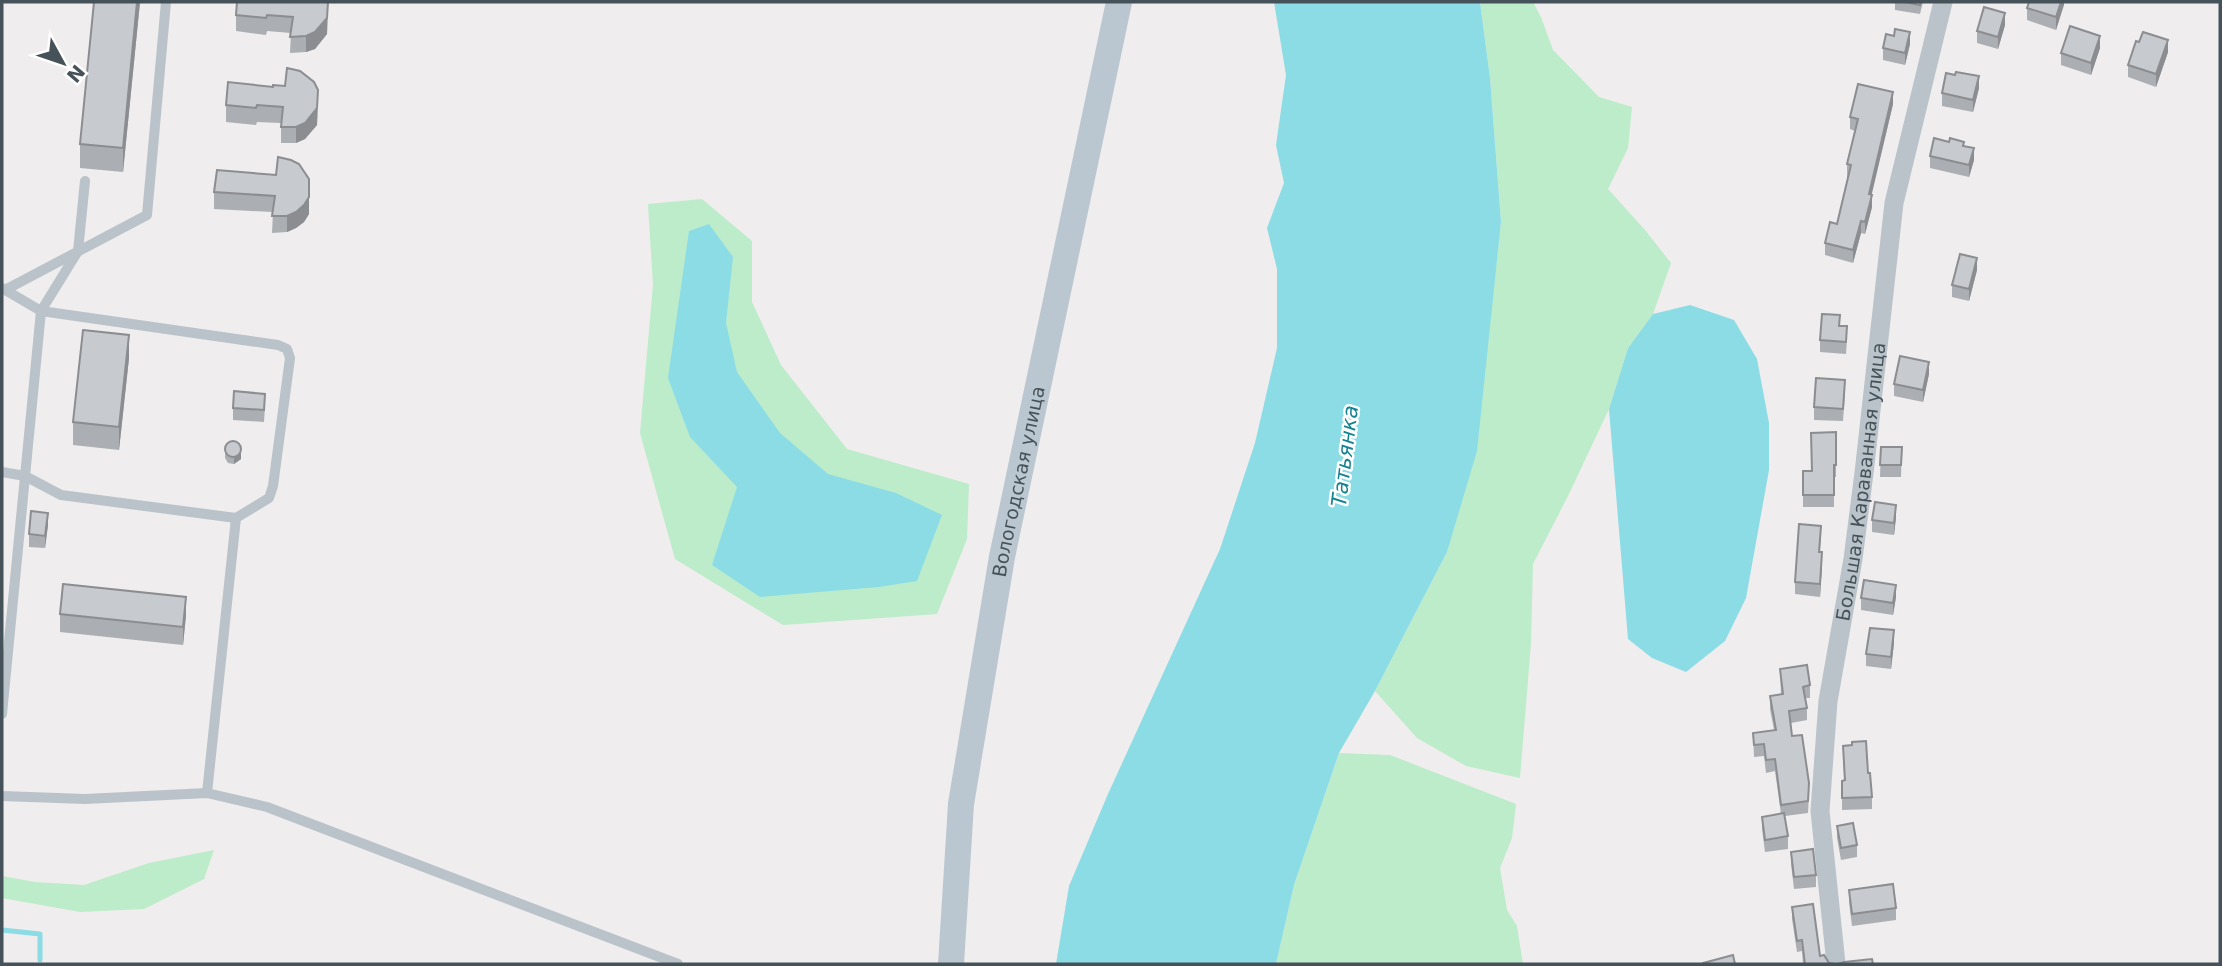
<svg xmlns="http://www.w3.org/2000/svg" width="2222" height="966" font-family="'DejaVu Sans',sans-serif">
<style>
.green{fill:#bdecca}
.water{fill:#8cdce6}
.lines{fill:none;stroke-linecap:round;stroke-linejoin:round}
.stream{stroke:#8cdce6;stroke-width:5}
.service{stroke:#b9c3c9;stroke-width:10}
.minor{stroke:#b9c3c9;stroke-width:19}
.secondary{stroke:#bbc7d0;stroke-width:26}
.wall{fill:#abaeb2}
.shaded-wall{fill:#8b8d91}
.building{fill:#c7cacf;stroke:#8b8d91;stroke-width:2}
.labels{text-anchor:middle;stroke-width:5;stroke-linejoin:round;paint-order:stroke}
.street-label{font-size:19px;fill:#465259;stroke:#fff}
.water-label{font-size:21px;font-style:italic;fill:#138291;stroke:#fff}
</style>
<rect width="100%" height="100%" fill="#efeded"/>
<g class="green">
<polygon points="1480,2 1533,2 1541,17 1553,50 1599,97 1632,107 1628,148 1608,189 1645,230 1671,263 1653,314 1628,348 1609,409 1568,496 1533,564 1531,643 1520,778 1466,766 1417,738 1375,691 1447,552 1489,329 1501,222 1490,78"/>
<polygon points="702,199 752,241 752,302 781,365 847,449 969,484 967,539 937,614 783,625 675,559 640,433 653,285 648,204"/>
<polygon points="1339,753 1390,755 1516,804 1512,838 1500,868 1507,910 1517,926 1523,964 1276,964 1294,885"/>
<polygon points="214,850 204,879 144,909 80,912 2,898 2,876 35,882 84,885 149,863"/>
</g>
<g class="water">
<polygon points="1274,2 1480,2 1490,78 1501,222 1477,451 1447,552 1375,691 1339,753 1294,885 1276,964 1056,964 1069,886 1108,794 1220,549 1255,443 1277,348 1277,269 1267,228 1284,183 1276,145 1286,75"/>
<polygon points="709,224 733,257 726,323 737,372 780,433 828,474 896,493 942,515 917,581 879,587 760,597 712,565 737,487 690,437 668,378 689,231"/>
<polygon points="1690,305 1734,320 1757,359 1769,423 1769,470 1746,598 1725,641 1686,672 1652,658 1628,639 1609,409 1628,348 1653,314"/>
</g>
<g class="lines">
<polyline class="stream" points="2,930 40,934 40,960"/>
<g class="service">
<polyline points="85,181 78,251 41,311 278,345 287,349 290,358 273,486 269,498 236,518 207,793"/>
<polyline points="2,288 41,311 2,714"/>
<polyline points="5,290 147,215 166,2"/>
<polyline points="2,472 25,476 61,495 236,518"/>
<polyline points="2,796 85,799 207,793 267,807 678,964"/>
</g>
<path class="minor" id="s1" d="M 1836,964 L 1820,811 L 1828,701 L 1853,559 L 1864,473 L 1894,203 L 1943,2"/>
<path class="secondary" id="s2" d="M 951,964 L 961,804 L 1002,557 L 1119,2"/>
</g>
<g class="wall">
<polygon points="94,2 140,2 123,172 80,168 80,144"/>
<polygon points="328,2 327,34 315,49 306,52 290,53 291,33 267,31 266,35 236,31 236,15"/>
<polygon points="1895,2 1923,2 1920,14 1895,10"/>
<polygon points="2064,2 2056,30 2027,20 2027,8"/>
<polygon points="2005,25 1998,49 1977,43 1977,31"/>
<polygon points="1894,36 1910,44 1905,65 1883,60 1883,48"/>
<polygon points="2100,48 2091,75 2061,65 2061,53"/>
<polygon points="2168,52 2156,87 2128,77 2128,65"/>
<polygon points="1979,88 1973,112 1942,106 1942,93"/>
<polygon points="1893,104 1871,195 1872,207 1865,234 1861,233 1853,263 1825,255 1825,243 1837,224 1848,177 1847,177 1847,164 1855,131 1850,129 1850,117"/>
<polygon points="226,105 318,107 317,125 305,139 296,143 281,143 281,123 257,122 256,125 226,122"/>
<polygon points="1964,146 1974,160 1969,177 1930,168 1930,156"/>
<polygon points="276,175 309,214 304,222 296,228 287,232 272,233 273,212 214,209 214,192"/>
<polygon points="1977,270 1969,301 1952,297 1952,285"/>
<polygon points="1840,326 1847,338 1846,354 1820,352 1820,340"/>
<polygon points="129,358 119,450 73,445 73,422"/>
<polygon points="1929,374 1923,402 1894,396 1894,384"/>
<polygon points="1845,392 1843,421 1814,420 1814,407"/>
<polygon points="265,406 264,422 233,420 233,408"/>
<polygon points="1836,432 1836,477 1834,477 1834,507 1803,507 1803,471 1812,471"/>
<polygon points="241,445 241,459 234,464 228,463 225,458 225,446"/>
<polygon points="1881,447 1902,447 1901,477 1880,477"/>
<polygon points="1896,517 1894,535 1872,532 1872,520"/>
<polygon points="48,525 45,548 29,547 29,534"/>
<polygon points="1821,538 1820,552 1822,564 1820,597 1795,594 1795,582"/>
<polygon points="1896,597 1893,615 1861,610 1861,598"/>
<polygon points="60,614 186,615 183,645 60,632"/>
<polygon points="1894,643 1891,669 1866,666 1866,654"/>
<polygon points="1780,669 1810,685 1810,698 1805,698 1807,708 1807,720 1791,723 1792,736 1809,795 1808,813 1785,816 1788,836 1788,849 1765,852 1762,829 1762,817 1781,814 1775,771 1766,773 1764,756 1754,757 1753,733 1774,730 1770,709 1770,696 1781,694"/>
<polygon points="1843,746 1868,773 1872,797 1872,809 1842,810 1842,781 1844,781"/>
<polygon points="1837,826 1857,845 1857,857 1841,860 1837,838"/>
<polygon points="1791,852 1816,875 1816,887 1794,889 1791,864"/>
<polygon points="1849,890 1896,908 1896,920 1852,926 1849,902"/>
<polygon points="1792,907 1820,956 1829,963 1834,964 1803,964 1802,951 1797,952 1792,919"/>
</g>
<g class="shaded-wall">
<polygon points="137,2 140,2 123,172 123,148"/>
<polygon points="328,2 327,34 315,49 306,52 306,36"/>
<polygon points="2061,2 2064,2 2064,5 2056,30 2056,17"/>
<polygon points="2005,13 2005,25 1998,49 1998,37"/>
<polygon points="1910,32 1910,44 1905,65 1905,53"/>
<polygon points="2100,36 2100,48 2091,75 2091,63"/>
<polygon points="2168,40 2168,52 2156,87 2156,74"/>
<polygon points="1979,76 1979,88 1973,112 1973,100"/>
<polygon points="318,90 317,125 305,139 296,143 296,127"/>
<polygon points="1893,92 1893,104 1869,206 1869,194"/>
<polygon points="1974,148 1974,160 1969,177 1969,165"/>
<polygon points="309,179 309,214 304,222 296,228 287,232 287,216"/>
<polygon points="1872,195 1872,207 1865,234 1865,222"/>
<polygon points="1861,221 1861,233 1853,263 1853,250"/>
<polygon points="1977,258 1977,270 1969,301 1969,289"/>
<polygon points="129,335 129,358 119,450 119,427"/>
<polygon points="1929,362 1929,374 1923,402 1923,390"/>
<polygon points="241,453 241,459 234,464 234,458"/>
<polygon points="1896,505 1896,517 1894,535 1894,523"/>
<polygon points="48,513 48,525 45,548 45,536"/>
<polygon points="1822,552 1822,564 1820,597 1820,584"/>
<polygon points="1896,585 1896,597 1893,615 1893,603"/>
<polygon points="186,597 186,615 183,645 183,627"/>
<polygon points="1894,630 1894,643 1891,669 1891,657"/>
</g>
<g class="building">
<polygon points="94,2 137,2 123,148 80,144"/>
<polygon points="237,2 328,2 327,18 315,32 306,36 290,37 293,17 267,15 266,18 236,15"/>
<polygon points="1905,2 1921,2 1920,5"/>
<polygon points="2029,2 2061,2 2056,17 2027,8"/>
<polygon points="1984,7 2005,13 1998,37 1977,31"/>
<polygon points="2070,26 2100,36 2091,63 2061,53"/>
<polygon points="1895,29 1910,32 1905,53 1883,48 1886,34 1894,36"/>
<polygon points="2143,32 2168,40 2156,74 2128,65 2136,41 2139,42"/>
<polygon points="287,68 300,71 314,82 318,90 317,108 305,123 296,127 281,127 283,107 257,105 256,108 226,105 228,82 273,87 273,85 285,86"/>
<polygon points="1956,72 1979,76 1973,100 1942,93 1946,73 1955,75"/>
<polygon points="1858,84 1893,92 1869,194 1872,195 1865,222 1861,221 1853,250 1825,243 1830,222 1837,224 1851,165 1847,164 1858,119 1850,117"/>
<polygon points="1934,138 1949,142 1950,138 1964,142 1963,146 1974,148 1969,165 1930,156"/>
<polygon points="278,157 291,160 299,164 309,179 309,197 304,205 296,212 287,216 272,216 275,196 214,192 217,170 276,175"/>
<polygon points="1960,254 1977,258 1969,289 1952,285"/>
<polygon points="1822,314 1840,315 1839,326 1847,326 1846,342 1820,340"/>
<polygon points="83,330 129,335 119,427 73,422"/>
<polygon points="1900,356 1929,362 1923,390 1894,384"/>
<polygon points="1816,378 1845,380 1843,409 1814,407"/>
<polygon points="234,391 265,394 264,410 233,408"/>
<polygon points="1836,432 1836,465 1834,465 1834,495 1803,495 1803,471 1812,471 1811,433"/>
<circle cx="233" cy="449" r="8"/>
<polygon points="1881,447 1902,447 1901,465 1880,465"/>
<polygon points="1875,502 1896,505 1894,523 1872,520"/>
<polygon points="31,511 48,513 45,536 29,534"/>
<polygon points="1799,524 1821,526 1819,552 1822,552 1820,584 1795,582"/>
<polygon points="1864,580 1896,585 1893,603 1861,598"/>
<polygon points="63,584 186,597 183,627 60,614"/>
<polygon points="1870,628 1894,630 1891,657 1866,654"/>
<polygon points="1807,665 1810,685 1803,687 1807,708 1789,711 1792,736 1802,735 1809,783 1808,801 1781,805 1775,759 1766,760 1764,744 1754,745 1753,733 1776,730 1770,696 1783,694 1780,669"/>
<polygon points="1866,741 1868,773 1870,773 1872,797 1842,798 1842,781 1845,780 1843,746 1852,745 1852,742"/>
<polygon points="1784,813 1788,836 1765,840 1762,817"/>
<polygon points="1853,823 1857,845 1841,848 1837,826"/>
<polygon points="1813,849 1816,875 1794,877 1791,852"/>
<polygon points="1893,884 1896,908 1852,914 1849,890"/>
<polygon points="1813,904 1820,956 1824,955 1829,963 1834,964 1805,964 1802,940 1797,941 1792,907"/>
<polygon points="1733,955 1735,964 1703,964 1703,963"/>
<polygon points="1872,959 1873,964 1838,964 1844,962"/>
</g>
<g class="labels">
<g class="street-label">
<text dy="7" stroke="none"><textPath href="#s2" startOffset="488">Вологодская улица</textPath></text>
<text dy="7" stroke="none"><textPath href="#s1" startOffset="486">Большая Караванная улица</textPath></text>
</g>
<g class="water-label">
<text transform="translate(1345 456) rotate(-83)" y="7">Татьянка</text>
</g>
</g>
<rect width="2222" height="966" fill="none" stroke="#465259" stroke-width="7"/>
<g transform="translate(63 63) rotate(130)" stroke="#ffffff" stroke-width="5" paint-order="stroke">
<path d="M0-5L12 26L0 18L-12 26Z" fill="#465259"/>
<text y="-10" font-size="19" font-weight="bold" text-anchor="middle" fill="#465259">N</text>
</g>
</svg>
